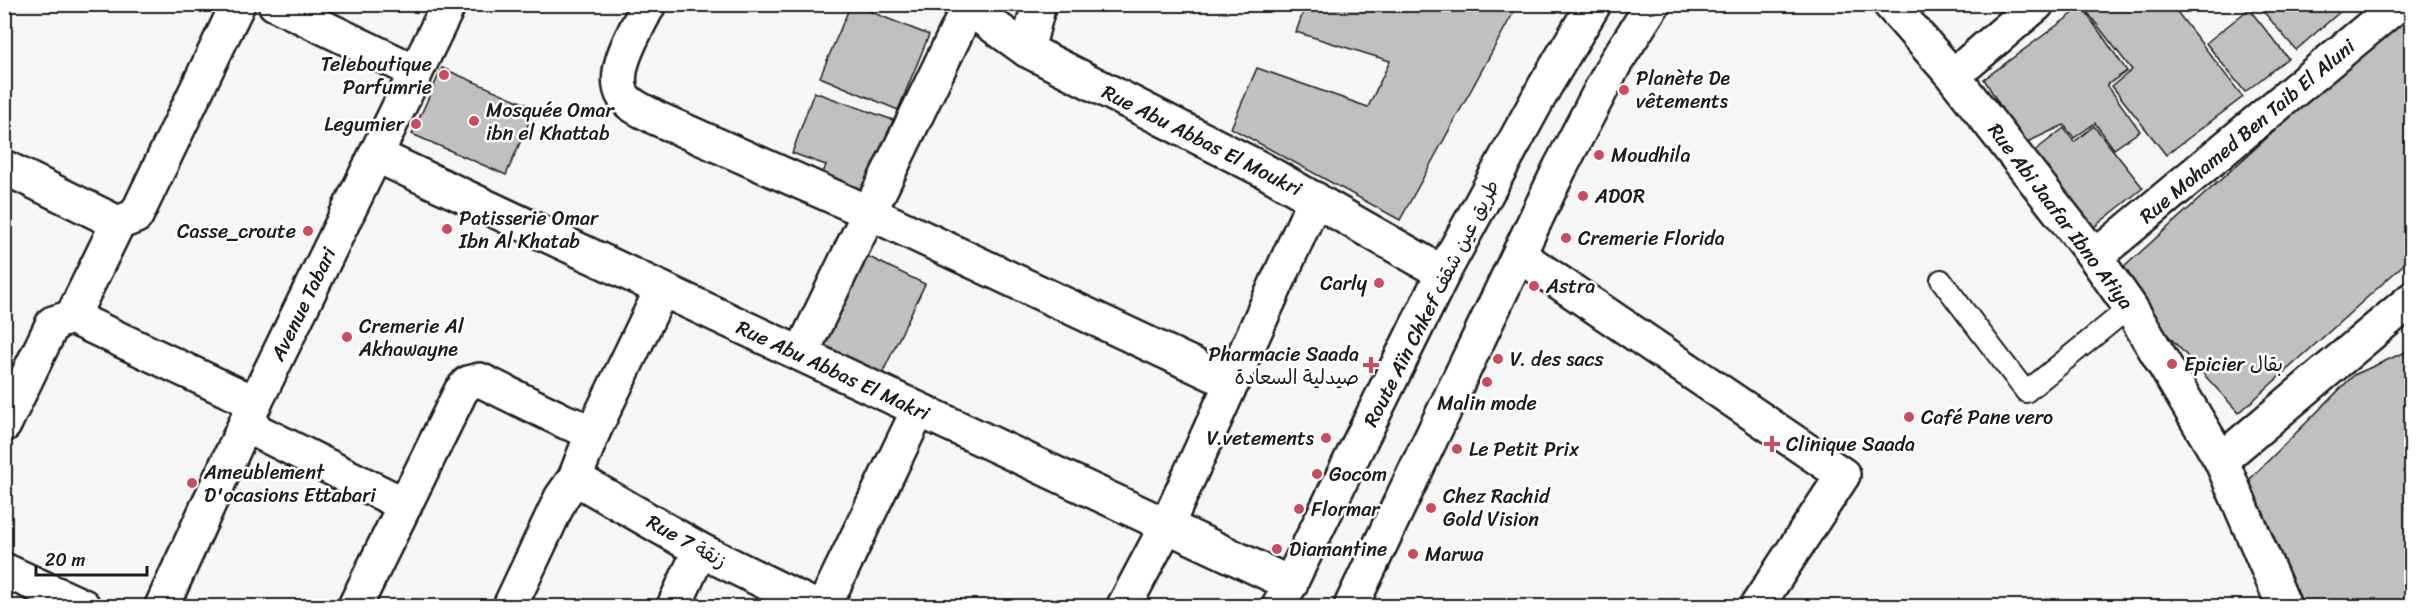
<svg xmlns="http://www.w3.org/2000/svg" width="2416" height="611" font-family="Sriracha,'Playpen Sans Arabic',sans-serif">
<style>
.building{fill:#c0c0c0;stroke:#1c1c1c;stroke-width:1.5}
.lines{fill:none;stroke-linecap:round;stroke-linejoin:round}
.lane-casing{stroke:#1c1c1c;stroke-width:24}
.street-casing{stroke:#1c1c1c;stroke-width:38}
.secondary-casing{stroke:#1c1c1c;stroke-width:38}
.lane{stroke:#fff;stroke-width:20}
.street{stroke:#fff;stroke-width:33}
.secondary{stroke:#fff;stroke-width:33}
.poi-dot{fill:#d1495b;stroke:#fff;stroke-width:2}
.labels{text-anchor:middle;stroke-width:5;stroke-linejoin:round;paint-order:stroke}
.poi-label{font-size:20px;fill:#1c1c1c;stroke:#fff;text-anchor:start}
.street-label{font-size:20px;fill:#1c1c1c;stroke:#fff}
</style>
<rect width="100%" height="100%" fill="#f6f6f6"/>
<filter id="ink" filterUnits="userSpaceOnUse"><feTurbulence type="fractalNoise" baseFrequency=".0167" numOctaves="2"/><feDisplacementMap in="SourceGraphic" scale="12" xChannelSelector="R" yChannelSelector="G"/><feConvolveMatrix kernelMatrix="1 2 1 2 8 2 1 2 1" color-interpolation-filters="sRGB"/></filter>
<g filter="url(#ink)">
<g class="building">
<polygon points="851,4 929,35 898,110 820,77"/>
<polygon points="1306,4 1518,4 1400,220 1231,128 1257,68 1368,107 1390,61 1296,32"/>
<polygon points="2081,4 2171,4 2243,97 2166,155 2112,86 2132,70"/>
<polygon points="2257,4 2349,4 2296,50"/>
<polygon points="2082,7 2127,71 2107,85 2140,131 2114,149 2095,123 2074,138 2064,125 2023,144 1984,79"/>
<polygon points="2412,7 2412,257 2239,413 2114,276"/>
<polygon points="2249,9 2288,58 2245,92 2206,43"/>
<polygon points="442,68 535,108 506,175 412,134"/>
<polygon points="814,92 893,120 866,197 820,181 826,165 792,153"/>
<polygon points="2094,126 2143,188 2089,231 2028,156 2064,128 2074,142"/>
<polygon points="865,255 925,284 881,376 820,347"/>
<polygon points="2405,352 2412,366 2412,606 2298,606 2243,486 2354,375"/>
</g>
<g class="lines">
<g class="lane-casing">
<polyline id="lane" points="1941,280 2026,392 2130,307"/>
</g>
<g class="street-casing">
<g id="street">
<polyline points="275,4 416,72"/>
<path d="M 649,4 C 638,27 608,72 624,97 C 631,107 646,112 656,118 L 868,212 L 1232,383"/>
<polyline points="963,4 1027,50 1263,170 1443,273"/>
<polyline points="1890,4 1953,76 2095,257 2130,307 2221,460 2284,606"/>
<polyline points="1027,50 1039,4"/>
<polyline points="1953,76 2037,4"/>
<polyline points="376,155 1291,584"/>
<polyline points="4,167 118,223"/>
<polyline points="1519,255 1843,475 1757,606"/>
<polyline points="2095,257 2398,4"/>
<polyline points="72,317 255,403"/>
<polyline points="801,354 968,8"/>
<polyline points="4,425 53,323 72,317 118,223 136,216 238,4"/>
<polyline points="245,425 405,505"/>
<polyline points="593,432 662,289"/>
<polyline points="2221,460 2412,299"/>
<polyline points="4,570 83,606"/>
<polyline points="162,606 255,403 449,4"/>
<polyline points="355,606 461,391 468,383 480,380 566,422 593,432 575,478"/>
<polyline points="510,606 561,498 575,478 700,550 814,606"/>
<polyline points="674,606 700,550"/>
<polyline points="824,606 918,411"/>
<polyline points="1124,606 1167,525 1315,199"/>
</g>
</g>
<g class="secondary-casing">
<g id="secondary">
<polyline points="1279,606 1443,273 1545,86 1594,4"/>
<polyline points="1351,606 1560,168 1615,63 1653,4"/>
</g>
</g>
<use href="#lane" class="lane"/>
<use href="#street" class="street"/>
<use href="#secondary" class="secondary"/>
</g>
</g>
<g class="poi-dot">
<circle cx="444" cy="75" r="6"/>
<circle cx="1624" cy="90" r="6"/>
<circle cx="474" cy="121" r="6"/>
<circle cx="416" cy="124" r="6"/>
<circle cx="1599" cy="155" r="6"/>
<circle cx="1583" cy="196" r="6"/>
<circle cx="447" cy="229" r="6"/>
<circle cx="308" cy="231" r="6"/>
<circle cx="1566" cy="238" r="6"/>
<circle cx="1379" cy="283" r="6"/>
<circle cx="1534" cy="286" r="6"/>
<circle cx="347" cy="337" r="6"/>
<circle cx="1498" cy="359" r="6"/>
<circle cx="2172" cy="364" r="6"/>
<path d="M1368 356h6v6h6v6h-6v6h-6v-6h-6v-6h6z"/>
<circle cx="1487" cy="382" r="6"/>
<circle cx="1909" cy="417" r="6"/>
<circle cx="1326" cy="438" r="6"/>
<path d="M1769 435h6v6h6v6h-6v6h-6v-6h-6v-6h6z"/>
<circle cx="1457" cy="449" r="6"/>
<circle cx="1317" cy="474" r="6"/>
<circle cx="192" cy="483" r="6"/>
<circle cx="1431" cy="508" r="6"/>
<circle cx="1299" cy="509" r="6"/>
<circle cx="1277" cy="549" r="6"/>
<circle cx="1413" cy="554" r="6"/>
</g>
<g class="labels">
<g class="poi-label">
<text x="432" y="71" text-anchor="end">Teleboutique<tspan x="432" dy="23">Parfumrie</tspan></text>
<text x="1636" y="85">Planète De<tspan x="1636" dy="23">vêtements</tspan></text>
<text x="486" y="117">Mosquée Omar<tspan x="486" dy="23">ibn el Khattab</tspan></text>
<text x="404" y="131" text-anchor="end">Legumier</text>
<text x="1611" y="162">Moudhila</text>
<text x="1595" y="203">ADOR</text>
<text x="459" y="225">Patisserie Omar<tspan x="459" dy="23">Ibn Al Khatab</tspan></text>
<text x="296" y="238" text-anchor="end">Casse_croute</text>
<text x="1578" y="245">Cremerie Florida</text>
<text x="1367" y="290" text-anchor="end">Carly</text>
<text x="1546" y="293">Astra</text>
<text x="359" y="333">Cremerie Al<tspan x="359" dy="23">Akhawayne</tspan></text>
<text x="1359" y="361" text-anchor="end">Pharmacie Saada<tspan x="1359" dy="23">صيدلية السعادة</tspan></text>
<text x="1510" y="366">V. des sacs</text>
<text x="2184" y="371">Epicier بقال</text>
<text x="1487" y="410" text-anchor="middle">Malin mode</text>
<text x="1921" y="424">Café Pane vero</text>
<text x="1314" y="445" text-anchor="end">V.vetements</text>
<text x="1786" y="451">Clinique Saada</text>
<text x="1469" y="456">Le Petit Prix</text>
<text x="204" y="479">Ameublement<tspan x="204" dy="23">D'ocasions Ettabari</tspan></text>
<text x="1329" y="481">Gocom</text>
<text x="1443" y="503">Chez Rachid<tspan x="1443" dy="23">Gold Vision</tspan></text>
<text x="1311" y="516">Flormar</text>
<text x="1289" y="556">Diamantine</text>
<text x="1425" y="561">Marwa</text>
</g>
<g class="street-label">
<text transform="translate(2247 131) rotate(-40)" y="7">Rue Mohamed Ben Taib El Aluni</text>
<text transform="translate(1202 140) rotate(27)" y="7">Rue Abu Abbas El Moukri</text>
<text transform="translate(2061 216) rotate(53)" y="7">Rue Abi Jaafar Ibno Atiya</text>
<text transform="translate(1431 303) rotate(-63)" y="7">Route Aïn Chkef طريق عين شقف</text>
<text transform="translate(303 304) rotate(-64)" y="7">Avenue Tabari</text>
<text transform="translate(833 370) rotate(25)" y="7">Rue Abu Abbas El Makri</text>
<text transform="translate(687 541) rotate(29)" y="7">Rue 7 زنقة</text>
</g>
</g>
<rect width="2416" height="611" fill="none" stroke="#fff" stroke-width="24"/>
<rect x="12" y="12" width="2392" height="587" fill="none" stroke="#1c1c1c" stroke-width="2" filter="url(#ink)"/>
<path d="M36 566v9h111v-9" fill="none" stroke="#1c1c1c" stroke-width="3"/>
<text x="45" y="566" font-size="18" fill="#1c1c1c" stroke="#ffffff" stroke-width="4.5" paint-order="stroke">20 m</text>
</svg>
